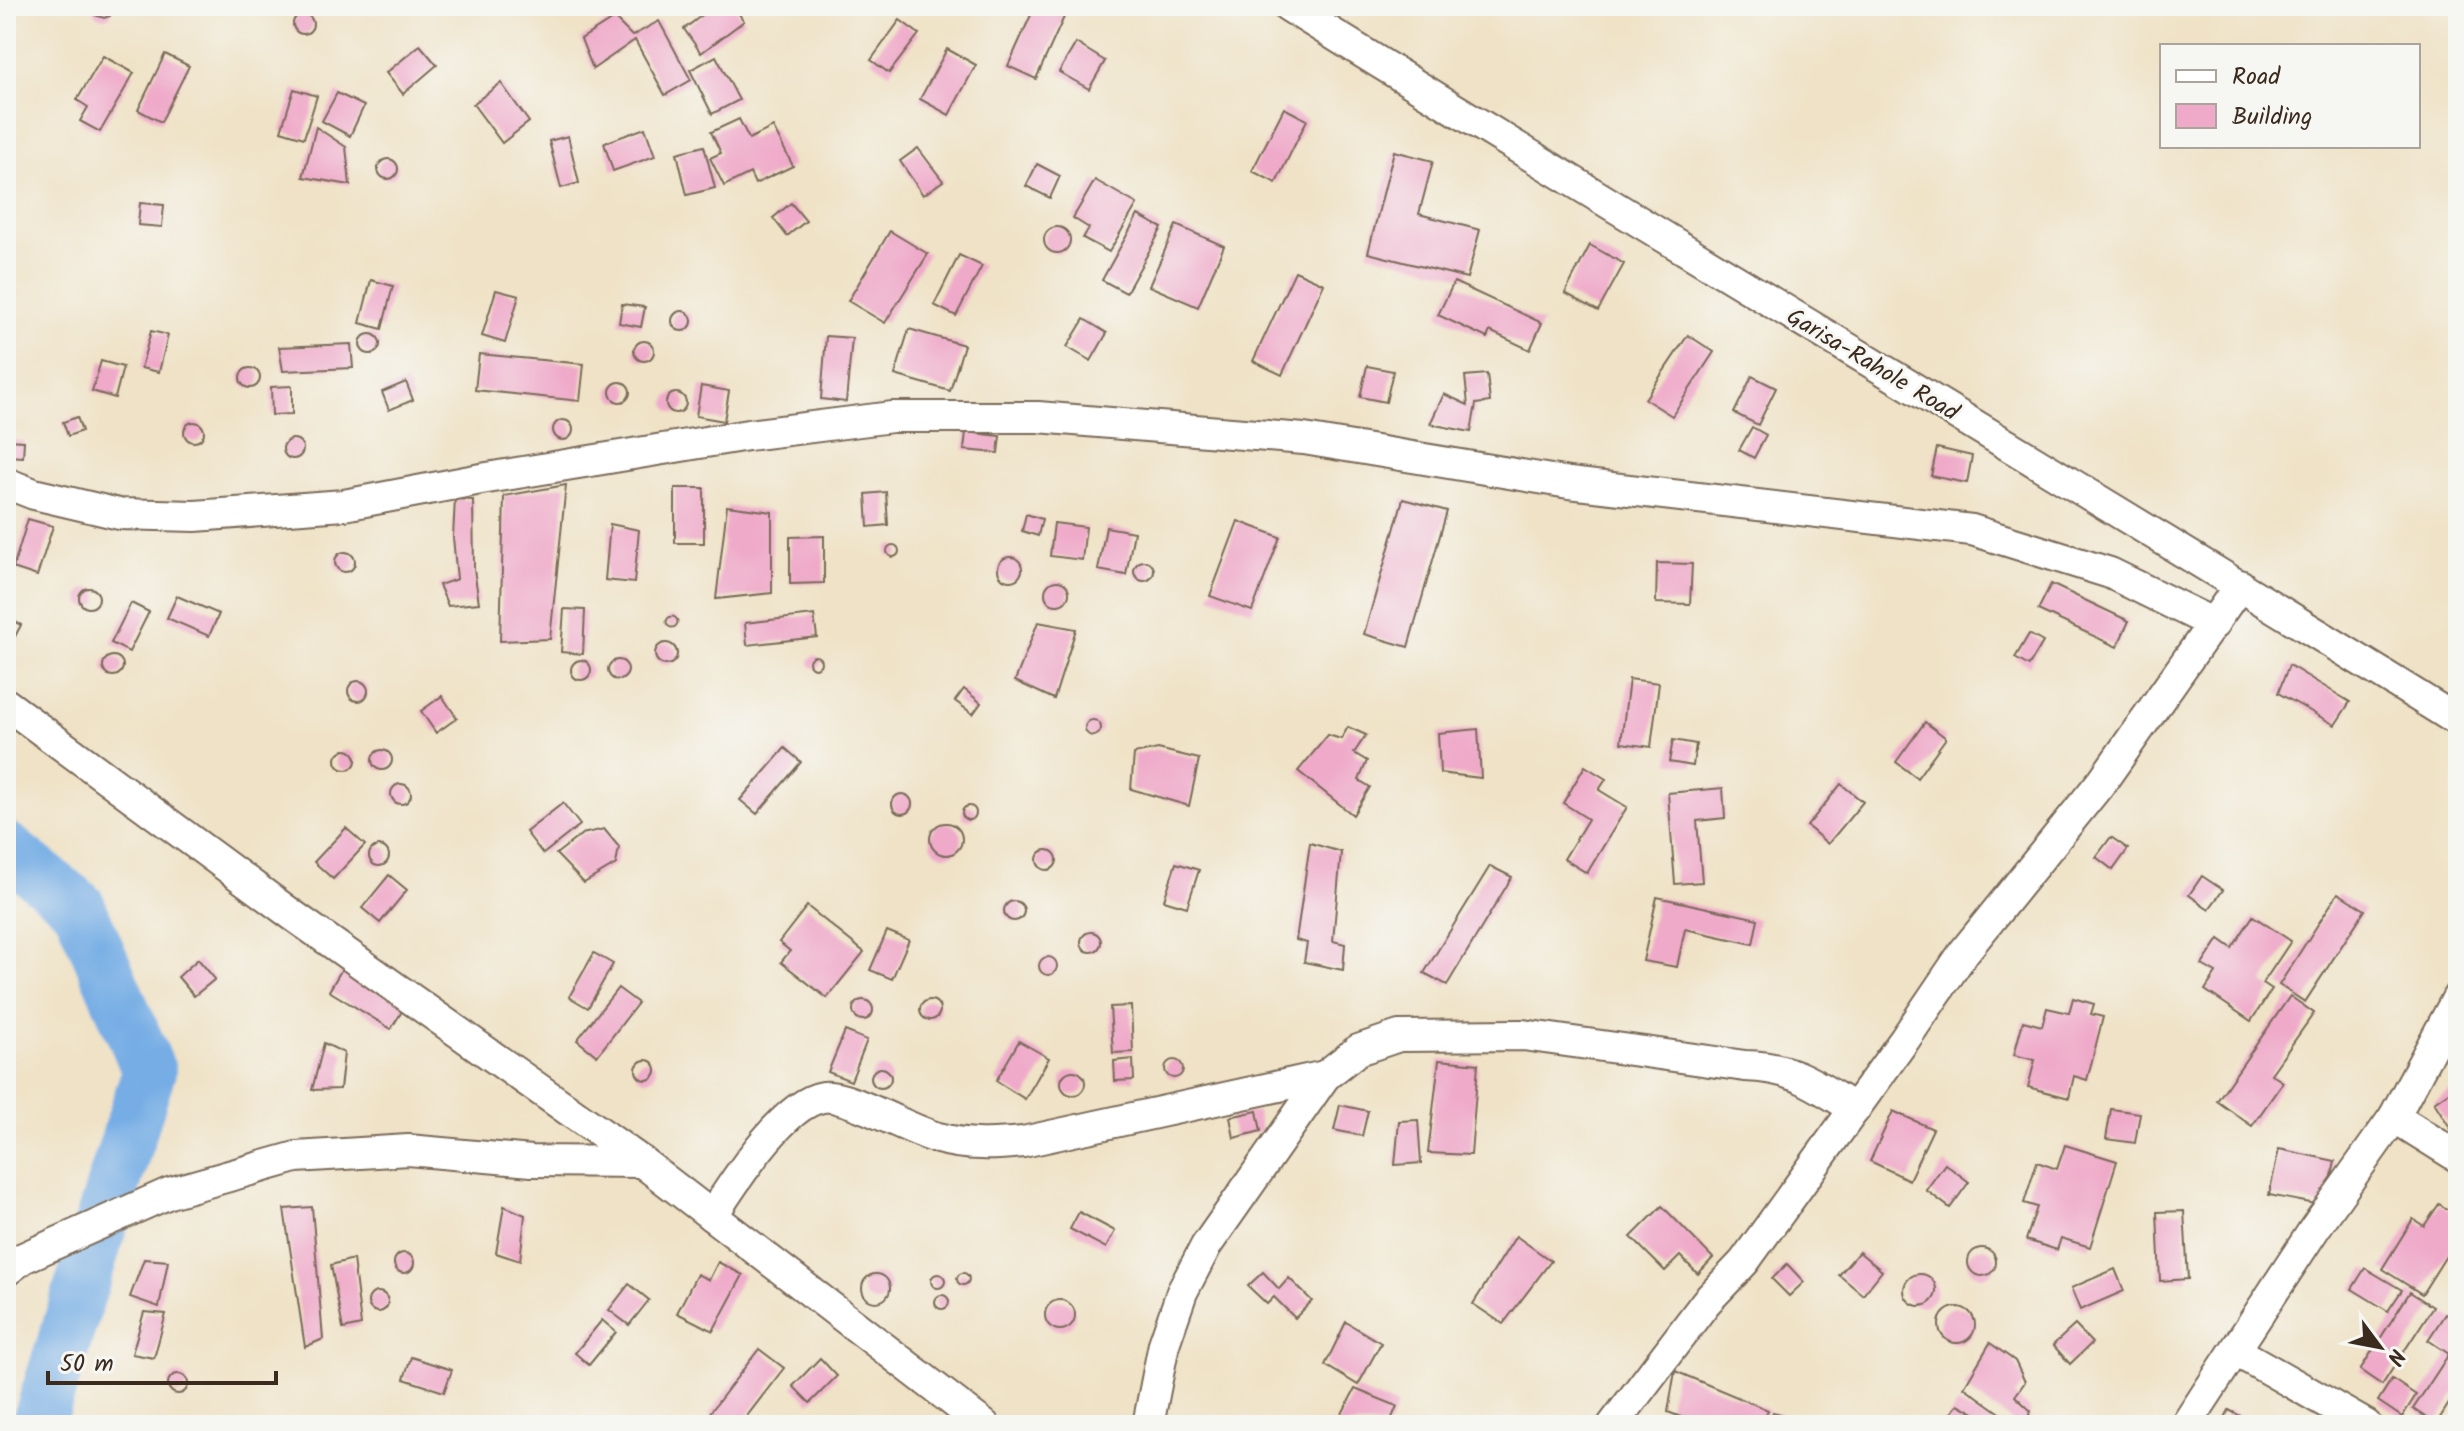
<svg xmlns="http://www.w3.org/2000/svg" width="2464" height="1431" font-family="Kalam,sans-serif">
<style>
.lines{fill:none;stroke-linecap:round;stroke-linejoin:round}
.river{stroke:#76ade5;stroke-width:54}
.building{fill:#efaac9}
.minor-casing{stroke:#7a6a59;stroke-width:34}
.minor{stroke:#fff;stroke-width:30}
.labels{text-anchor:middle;stroke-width:6;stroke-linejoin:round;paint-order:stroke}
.street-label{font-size:24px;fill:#3b2a1e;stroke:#f6f6f2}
</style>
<rect width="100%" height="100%" fill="#f6f6f2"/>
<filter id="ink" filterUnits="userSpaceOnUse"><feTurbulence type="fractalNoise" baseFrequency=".0125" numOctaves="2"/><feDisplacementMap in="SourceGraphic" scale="16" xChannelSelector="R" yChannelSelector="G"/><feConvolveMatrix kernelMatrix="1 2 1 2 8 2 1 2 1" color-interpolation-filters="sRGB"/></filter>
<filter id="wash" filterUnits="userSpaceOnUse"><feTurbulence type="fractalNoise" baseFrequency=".006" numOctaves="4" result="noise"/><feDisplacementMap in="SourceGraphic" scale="32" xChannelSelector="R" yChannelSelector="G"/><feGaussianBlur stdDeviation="1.8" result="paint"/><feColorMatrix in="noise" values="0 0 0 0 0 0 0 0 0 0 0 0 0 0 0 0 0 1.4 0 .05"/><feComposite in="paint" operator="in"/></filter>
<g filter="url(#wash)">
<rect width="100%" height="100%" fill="#efe2c6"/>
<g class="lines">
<polyline class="river" points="6,849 79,907 149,1071 38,1425"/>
</g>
<g id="blocks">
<g class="building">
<polygon points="93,6 113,6 110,16 104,18 95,15"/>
<polygon points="714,6 733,6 744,21 701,53 684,29"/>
<polygon points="1035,6 1069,6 1036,79 1008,66"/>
<circle cx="303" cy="24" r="10"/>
<polygon points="614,18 632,36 659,21 691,80 665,95 635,40 593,69 581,39"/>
<polygon points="900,20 919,34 889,73 871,60"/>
<polygon points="1076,43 1105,61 1089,89 1059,72"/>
<polygon points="420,45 437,65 403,94 386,73"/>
<polygon points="947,49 976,65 949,115 920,99"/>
<polygon points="165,54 189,66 161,122 138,110"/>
<polygon points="103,56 134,73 100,132 80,121 88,107 77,100"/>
<polygon points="716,56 739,100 712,114 690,70"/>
<polygon points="501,83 529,122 502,143 473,104"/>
<polygon points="294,89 317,96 304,138 281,131"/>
<polygon points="337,93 364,106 350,136 322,121"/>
<polygon points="1284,108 1307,120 1276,183 1252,171"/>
<polygon points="739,119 749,139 773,127 793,166 755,184 750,173 724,186 710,158 721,153 711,132"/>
<polygon points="316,127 346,147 350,185 303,177"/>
<polygon points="645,128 655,156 613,171 604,143"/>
<polygon points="568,136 579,183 561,188 549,141"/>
<polygon points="704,146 715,188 687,195 677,153"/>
<polygon points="918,148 943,181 923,195 900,161"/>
<polygon points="1394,151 1433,161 1419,214 1480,230 1467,278 1368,253"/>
<circle cx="388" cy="169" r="10"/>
<polygon points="1037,164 1060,176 1050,198 1026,186"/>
<polygon points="1095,180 1137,204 1109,252 1083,238 1089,228 1073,218"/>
<polygon points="140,203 164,205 162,227 138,225"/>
<polygon points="791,203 806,221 787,236 773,218"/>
<polygon points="1138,215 1162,228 1126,293 1102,280"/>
<polygon points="1176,225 1224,246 1198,307 1149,286"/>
<circle cx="1057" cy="240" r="13"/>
<polygon points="890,231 928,254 885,323 848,301"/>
<polygon points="1590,245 1624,264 1598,311 1565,293"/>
<polygon points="959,255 982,266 956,316 934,305"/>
<polygon points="1295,271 1324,284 1282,375 1253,361"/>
<polygon points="371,280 393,286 382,329 360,323"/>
<polygon points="1454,282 1542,323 1530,350 1490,331 1487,338 1438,315"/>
<polygon points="496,290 519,296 505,343 482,336"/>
<polygon points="622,304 645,307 641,327 619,323"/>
<circle cx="682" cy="321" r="10"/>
<polygon points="1084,319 1107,333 1091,361 1067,347"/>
<polygon points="909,329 964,345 950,391 895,375"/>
<polygon points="151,331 168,335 159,372 141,368"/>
<circle cx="370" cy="344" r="10"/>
<polygon points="1688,335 1714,352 1672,416 1645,399"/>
<polygon points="826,336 852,338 846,402 821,399"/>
<circle cx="644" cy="351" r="10"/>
<polygon points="351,344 353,368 283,371 279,347"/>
<polygon points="479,354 584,364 580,401 475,390"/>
<polygon points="101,361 123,367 115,398 92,391"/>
<polygon points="1367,366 1393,371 1386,402 1360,397"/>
<circle cx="250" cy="378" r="10"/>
<polygon points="1487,374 1490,402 1476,404 1471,432 1430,424 1444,394 1468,405 1465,376"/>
<polygon points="1752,376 1776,388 1758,425 1734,413"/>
<circle cx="620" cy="392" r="10"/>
<polygon points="406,382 413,400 389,410 382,392"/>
<polygon points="292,386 292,414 272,415 271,387"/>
<polygon points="701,386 729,391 724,421 696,416"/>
<circle cx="676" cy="403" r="10"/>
<polygon points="77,417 82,431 68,436 63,422"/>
<circle cx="563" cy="430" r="10"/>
<circle cx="194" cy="432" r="10"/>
<polygon points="1752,427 1766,435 1754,458 1739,450"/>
<polygon points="966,432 1000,436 998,453 964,450"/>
<circle cx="293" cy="449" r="10"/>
<polygon points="6,440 24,441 23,457 6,456"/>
<polygon points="1937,448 1972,456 1967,483 1931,476"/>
<polygon points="566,485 550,639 500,641 504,496"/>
<rect x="675" y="488" width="29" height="55"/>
<polygon points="886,492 888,525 868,527 866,494"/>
<polygon points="455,499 473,500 474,569 479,603 448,606 439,585 457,579 453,537"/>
<polygon points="1403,499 1447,511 1408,647 1364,634"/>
<polygon points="727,506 772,512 772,593 716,599"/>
<polygon points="1026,514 1042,519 1038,536 1022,531"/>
<polygon points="28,519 53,526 37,576 13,568"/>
<polygon points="1238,521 1280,537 1252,611 1210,596"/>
<polygon points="1054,523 1086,527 1082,560 1050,556"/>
<polygon points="610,524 639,530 634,583 605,580"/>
<polygon points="1106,527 1134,532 1126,575 1098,570"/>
<polygon points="824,536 824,583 790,584 790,537"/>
<circle cx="893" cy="551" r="6"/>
<circle cx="345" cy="562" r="10"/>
<circle cx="1010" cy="569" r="12"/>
<circle cx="1144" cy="571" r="10"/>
<polygon points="1657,563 1692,564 1690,604 1656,603"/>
<circle cx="1057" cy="593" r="12"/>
<polygon points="2051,584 2129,621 2117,647 2038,610"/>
<circle cx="89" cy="598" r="10"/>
<polygon points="177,596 219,614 209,636 167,618"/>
<polygon points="131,603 149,612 129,652 111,643"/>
<polygon points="564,609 585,610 583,654 561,652"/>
<polygon points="814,615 817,637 747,645 745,623"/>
<circle cx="672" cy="622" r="5.5"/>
<polygon points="6,617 21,625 9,648 6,646"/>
<polygon points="1038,622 1076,629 1054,699 1015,681"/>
<polygon points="2029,634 2043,642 2029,666 2015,658"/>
<circle cx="666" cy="654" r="11"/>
<circle cx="113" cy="666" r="10"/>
<circle cx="815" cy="662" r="6"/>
<circle cx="618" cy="670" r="10"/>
<circle cx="581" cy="670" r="10"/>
<polygon points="2289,665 2350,702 2335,725 2278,693"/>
<polygon points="1629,679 1659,683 1651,747 1621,743"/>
<circle cx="358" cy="691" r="10"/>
<polygon points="964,689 981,703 973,714 955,701"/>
<polygon points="442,696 457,718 436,733 421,711"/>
<circle cx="1093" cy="728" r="8"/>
<polygon points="1925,722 1946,738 1917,778 1896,762"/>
<polygon points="1348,727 1366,735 1354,753 1367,761 1359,780 1370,787 1353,815 1298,771 1328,735 1341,739"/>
<polygon points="1478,729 1481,778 1440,773 1438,733"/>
<polygon points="1673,740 1696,744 1693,766 1669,762"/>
<polygon points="785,748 801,762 757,814 740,800"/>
<polygon points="1158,749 1199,759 1189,806 1131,789 1134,754"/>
<circle cx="382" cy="760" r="10"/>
<circle cx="346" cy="760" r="10"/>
<polygon points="1585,766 1606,779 1599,790 1627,807 1587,873 1564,859 1588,819 1563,803"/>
<circle cx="401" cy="794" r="10"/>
<polygon points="1841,784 1863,802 1828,844 1807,826"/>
<polygon points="1723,788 1725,818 1697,821 1702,882 1675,884 1668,793"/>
<circle cx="902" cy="804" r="10"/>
<polygon points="563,803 580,825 543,854 526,832"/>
<circle cx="969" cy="813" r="7"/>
<circle cx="946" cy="839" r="16"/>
<polygon points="346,828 365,845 333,879 314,862"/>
<polygon points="604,829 619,847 616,864 584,883 556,854 582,834"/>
<polygon points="2111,837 2128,849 2113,870 2096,857"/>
<polygon points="1310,843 1341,852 1333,941 1345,944 1343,970 1304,962 1307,943 1296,940"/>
<circle cx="379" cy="856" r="10"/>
<circle cx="1047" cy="860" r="10"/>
<polygon points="1176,863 1199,870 1187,907 1164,900"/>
<polygon points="1490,866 1512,877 1447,985 1424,973"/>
<polygon points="389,875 407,890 380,923 362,908"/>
<polygon points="2202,876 2223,890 2209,909 2189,895"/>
<polygon points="2338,893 2365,910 2305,1002 2279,985"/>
<polygon points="1657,897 1758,919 1753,944 1685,929 1677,967 1643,961"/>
<circle cx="1014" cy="911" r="10"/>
<polygon points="807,906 864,952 827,998 781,962 790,951 779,942"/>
<polygon points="2253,916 2291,941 2263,983 2272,989 2251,1021 2205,990 2216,973 2202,965 2219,939 2232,948"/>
<polygon points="887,931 909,940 892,979 870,970"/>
<circle cx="1091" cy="942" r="10"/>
<polygon points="594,953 613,964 588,1008 569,997"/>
<circle cx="1048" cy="966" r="9"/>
<polygon points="198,959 215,979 194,996 178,977"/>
<polygon points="346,962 409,1000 391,1029 329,991"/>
<polygon points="618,988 638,1003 597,1056 577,1040"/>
<polygon points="2290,996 2314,1013 2271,1074 2283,1082 2252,1126 2217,1101"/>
<polygon points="2073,998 2094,1004 2091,1014 2103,1017 2087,1080 2074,1076 2069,1098 2028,1087 2035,1060 2014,1055 2023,1021 2042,1026 2047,1008 2069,1013"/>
<circle cx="930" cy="1010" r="10"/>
<circle cx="863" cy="1010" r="10"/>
<polygon points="1131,1006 1133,1052 1113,1053 1110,1007"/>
<polygon points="845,1031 867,1040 851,1081 828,1072"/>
<polygon points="1019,1041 1049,1058 1025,1099 996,1081"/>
<polygon points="324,1043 344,1053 340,1089 312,1090"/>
<polygon points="1133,1059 1134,1080 1115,1081 1114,1061"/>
<circle cx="646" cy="1070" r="10"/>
<polygon points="1439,1060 1478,1064 1471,1155 1428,1153"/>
<circle cx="1174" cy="1069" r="9"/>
<circle cx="881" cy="1078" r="10"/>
<circle cx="1073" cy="1083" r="12"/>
<polygon points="2453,1089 2458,1096 2458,1135 2454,1134 2434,1102"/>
<polygon points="1340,1105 1368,1111 1362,1136 1334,1130"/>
<polygon points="2111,1109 2140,1113 2135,1143 2106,1139"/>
<polygon points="1257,1111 1261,1131 1234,1138 1230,1117"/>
<polygon points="1893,1111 1933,1129 1909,1180 1870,1161"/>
<polygon points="1418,1120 1421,1163 1395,1165 1399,1121"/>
<polygon points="2065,1145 2117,1161 2090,1247 2061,1238 2057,1250 2026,1240 2037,1207 2024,1203 2037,1162 2057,1169"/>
<polygon points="2279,1149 2335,1161 2326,1206 2269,1195"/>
<polygon points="1945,1164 1969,1182 1950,1208 1926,1190"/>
<polygon points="2439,1204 2458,1216 2458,1237 2422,1294 2382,1269 2413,1219 2424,1226"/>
<polygon points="504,1206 525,1215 520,1261 496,1253"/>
<polygon points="1662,1206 1713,1258 1698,1274 1680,1256 1665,1271 1631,1237"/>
<polygon points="312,1207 323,1339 305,1347 284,1209"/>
<polygon points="2184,1211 2188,1279 2160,1281 2157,1212"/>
<polygon points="1079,1212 1115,1231 1106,1248 1070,1229"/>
<polygon points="1516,1236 1551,1261 1503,1324 1473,1304"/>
<circle cx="1982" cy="1262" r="14"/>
<polygon points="1859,1252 1882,1271 1863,1295 1839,1275"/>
<circle cx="404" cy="1263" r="10"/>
<polygon points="144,1259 168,1261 159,1307 130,1297"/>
<polygon points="353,1259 361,1325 343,1329 331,1265"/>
<polygon points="718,1262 743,1275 713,1331 677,1313 697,1274 709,1280"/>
<polygon points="1787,1264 1804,1282 1789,1296 1772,1279"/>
<polygon points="2365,1268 2402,1290 2388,1311 2352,1289"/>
<polygon points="2115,1269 2124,1291 2080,1310 2071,1288"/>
<polygon points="1263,1272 1279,1289 1289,1278 1312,1301 1295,1318 1274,1297 1267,1304 1248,1286"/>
<circle cx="963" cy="1279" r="6"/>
<circle cx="876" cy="1288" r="14"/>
<circle cx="1920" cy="1290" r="16"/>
<circle cx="938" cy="1281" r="7"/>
<polygon points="629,1284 649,1300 629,1325 609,1310"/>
<circle cx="378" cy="1302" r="10"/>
<polygon points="2410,1292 2433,1307 2382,1385 2360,1370"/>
<circle cx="942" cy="1302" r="7"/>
<circle cx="1060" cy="1315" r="15"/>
<circle cx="1957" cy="1325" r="18"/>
<polygon points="144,1312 166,1314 154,1358 132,1354"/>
<polygon points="2445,1314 2458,1322 2458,1389 2436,1424 2413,1409 2449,1354 2428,1340"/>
<polygon points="602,1320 616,1332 589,1365 575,1353"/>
<polygon points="1346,1322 1381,1343 1358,1385 1325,1365"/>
<polygon points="2075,1325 2092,1343 2070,1364 2053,1345"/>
<polygon points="1990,1343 2015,1361 2025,1382 2015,1396 2031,1411 2027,1425 2017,1425 1964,1387"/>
<polygon points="759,1349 784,1368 740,1425 723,1425 709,1414"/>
<polygon points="411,1357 452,1370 444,1392 404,1379"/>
<polygon points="820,1358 837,1376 810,1403 793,1386"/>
<polygon points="1675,1371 1768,1410 1761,1425 1701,1425 1668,1412"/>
<circle cx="178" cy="1384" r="10"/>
<polygon points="2392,1379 2416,1395 2402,1417 2378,1401"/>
<polygon points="1355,1389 1397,1406 1389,1425 1336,1425"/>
<polygon points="1958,1404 1996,1425 1943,1425"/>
<polygon points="2229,1410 2257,1425 2221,1425"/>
<polygon points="1773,1412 1817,1424 1817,1425 1769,1425"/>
</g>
</g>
</g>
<g filter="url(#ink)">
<use href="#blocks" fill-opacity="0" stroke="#7a6a59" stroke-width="2"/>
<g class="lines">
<g class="minor-casing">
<g id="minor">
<path d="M 1288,6 C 1676,248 2070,479 2458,721"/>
<polyline points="6,483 34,494 119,514 195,516 344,505 481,479 748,435 892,417 1038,417 1304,439 1569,483 1972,530 2110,573 2214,624"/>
<polyline points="6,704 291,914 642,1162 984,1425"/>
<polyline points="2394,1117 2458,1157"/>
<path d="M 712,1216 C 733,1184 783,1103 823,1097 C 846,1093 910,1131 938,1138 C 967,1146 994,1145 1023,1142 L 1325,1076"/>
<polyline points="6,1271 23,1258 169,1193 296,1157 408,1150 532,1161 642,1162"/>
<polyline points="2236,1351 2366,1425"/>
<path d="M 1148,1425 L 1164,1344 L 1182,1292 L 1206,1246 L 1325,1076 L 1358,1050 L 1399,1036 L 1523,1035 L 1745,1066 C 1794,1067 1815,1085 1855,1109"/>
<polyline points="1613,1425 1706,1302 1744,1262 1905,1039 1964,952 2103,780 2240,585"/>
<polyline points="2186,1425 2315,1228 2394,1117 2458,997"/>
</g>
</g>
<use href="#minor" class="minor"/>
</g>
</g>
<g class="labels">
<g class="street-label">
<text transform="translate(1873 364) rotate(31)" y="8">Garisa-Rahole Road</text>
</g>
</g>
<rect width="2464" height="1431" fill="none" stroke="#f6f6f2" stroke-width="32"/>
<rect x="2160" y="44" width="260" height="104" fill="#f6f6f2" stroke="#aba49d" stroke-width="2"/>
<rect x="2176" y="70" width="40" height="12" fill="#ffffff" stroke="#aba49d" stroke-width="2"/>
<text x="2232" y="84" font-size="24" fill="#3b2a1e">Road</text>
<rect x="2176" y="104" width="40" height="24" fill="#efaac9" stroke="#aba49d" stroke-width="2"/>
<text x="2232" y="124" font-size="24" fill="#3b2a1e">Building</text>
<g transform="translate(2380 1347) rotate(122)" stroke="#f6f6f2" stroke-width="6" paint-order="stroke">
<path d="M0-6L14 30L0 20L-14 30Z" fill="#3b2a1e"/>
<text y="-12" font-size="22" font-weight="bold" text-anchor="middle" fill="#3b2a1e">N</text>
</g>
<path d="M48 1371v12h228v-12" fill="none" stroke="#3b2a1e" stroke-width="4"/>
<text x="60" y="1371" font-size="24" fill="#3b2a1e" stroke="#f6f6f2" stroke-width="6" paint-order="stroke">50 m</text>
</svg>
